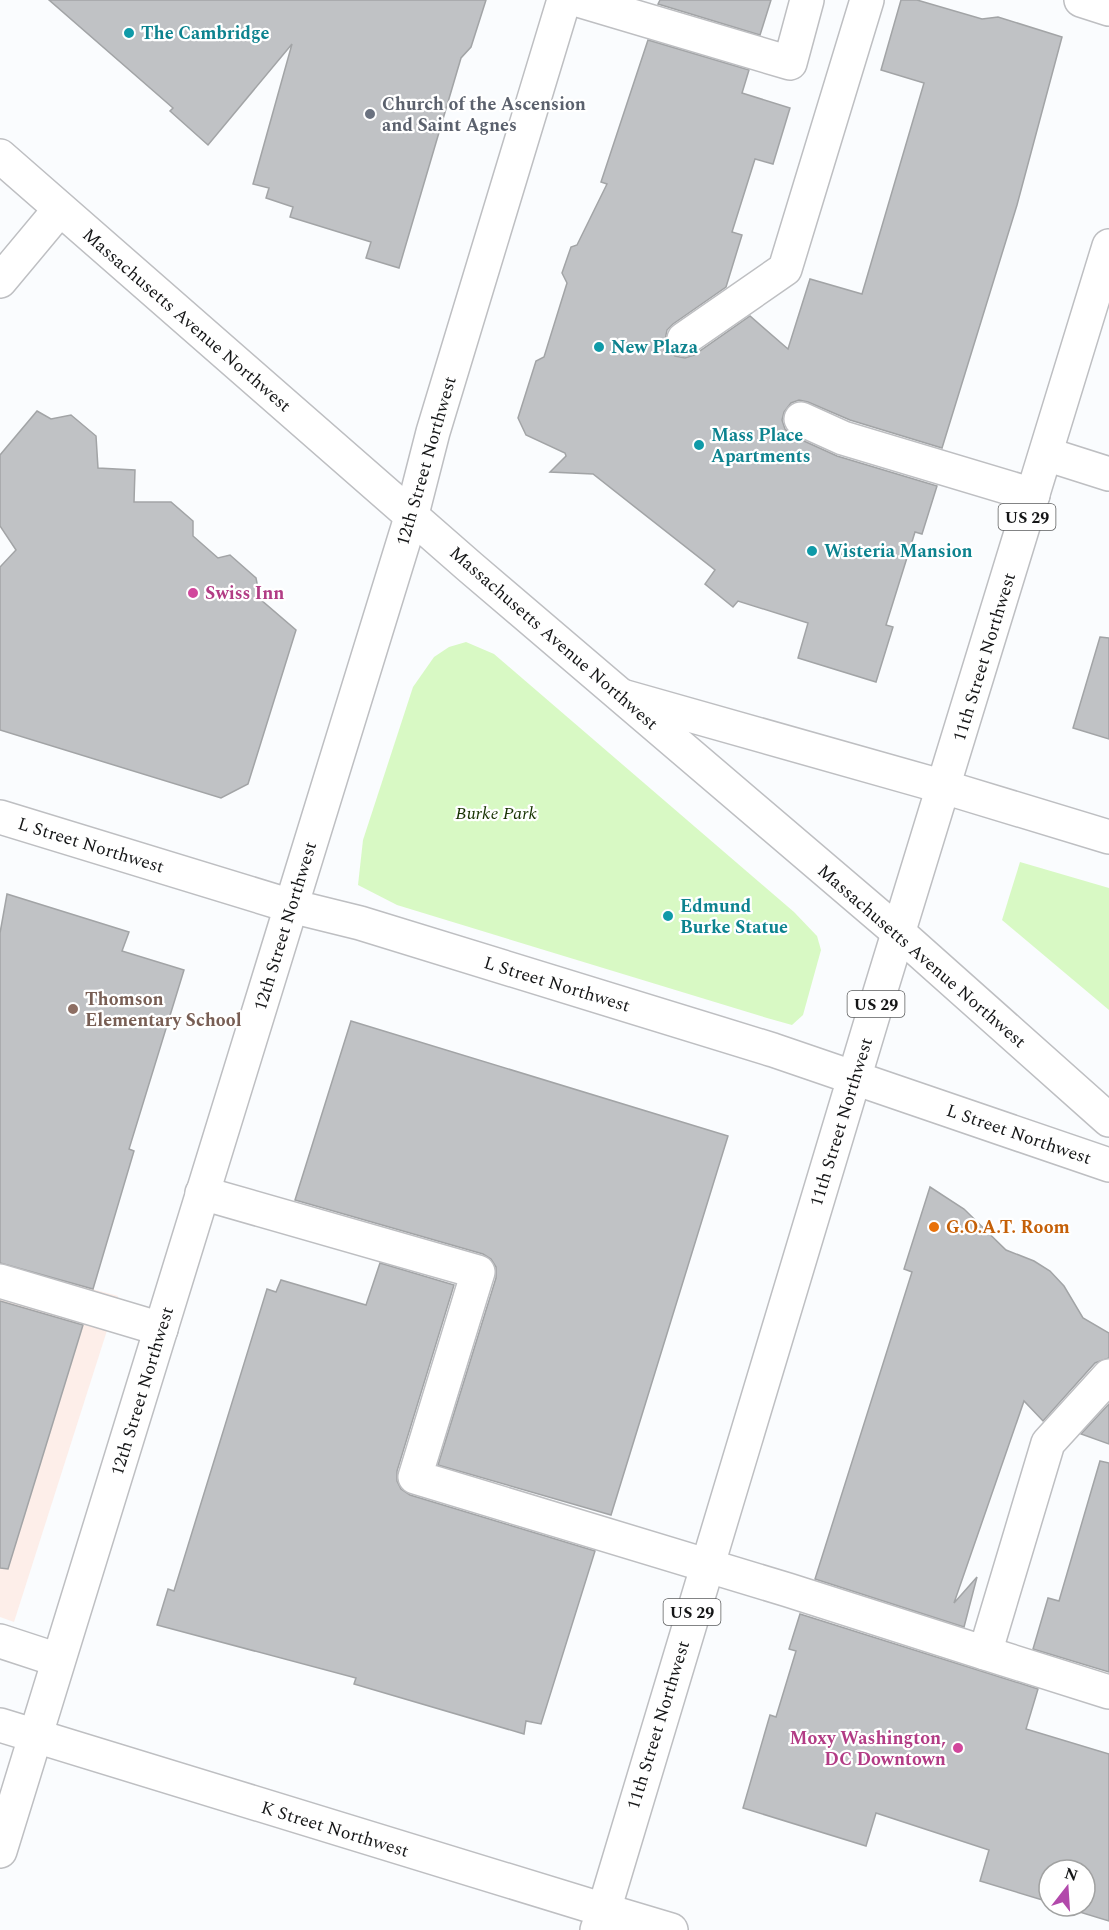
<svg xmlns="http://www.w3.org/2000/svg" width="1109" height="1930" font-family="Spectral,serif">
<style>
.commercial{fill:#fdeee9}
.green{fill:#d8f9c4}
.building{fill:#c0c2c5;stroke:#a2a4a6;stroke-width:1.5}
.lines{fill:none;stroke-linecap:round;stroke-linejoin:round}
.minor-casing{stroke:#bebfc2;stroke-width:36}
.major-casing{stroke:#bebfc2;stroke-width:36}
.highway-casing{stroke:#bebfc2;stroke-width:36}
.minor{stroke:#fff;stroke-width:33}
.major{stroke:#fff;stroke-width:33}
.highway{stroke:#fff;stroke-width:33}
.culture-dot{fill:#0f9aa8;stroke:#fff;stroke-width:2}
.worship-dot{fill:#6b7280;stroke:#fff;stroke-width:2}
.hotel-dot{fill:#d1479c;stroke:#fff;stroke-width:2}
.education-dot{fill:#8d6e63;stroke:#fff;stroke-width:2}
.food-dot{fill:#e8710a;stroke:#fff;stroke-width:2}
.labels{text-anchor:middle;stroke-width:4.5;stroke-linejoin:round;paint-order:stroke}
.shield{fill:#fff;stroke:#5b5c5d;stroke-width:1.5}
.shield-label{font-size:16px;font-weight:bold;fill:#151617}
.culture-label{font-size:18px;font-weight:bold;fill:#0d838f;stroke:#fff;text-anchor:start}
.worship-label{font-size:18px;font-weight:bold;fill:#5b616d;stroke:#fff;text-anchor:start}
.street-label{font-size:18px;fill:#151617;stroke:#fff}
.hotel-label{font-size:18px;font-weight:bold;fill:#b23c85;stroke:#fff;text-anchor:start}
.park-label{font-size:18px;font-style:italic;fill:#173200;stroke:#fff}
.education-label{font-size:18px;font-weight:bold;fill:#785e54;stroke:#fff;text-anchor:start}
.food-label{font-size:18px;font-weight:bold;fill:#c56008;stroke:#fff;text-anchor:start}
</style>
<rect width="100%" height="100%" fill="#fafcfe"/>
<polygon class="commercial" points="0,1264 118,1296 14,1622 0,1617"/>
<g class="green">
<polygon points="466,642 494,654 794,912 817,936 821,950 803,1015 792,1025 767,1018 397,905 358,885 363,840 413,687 434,657 449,647"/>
<polygon points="1020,862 1109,888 1109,1010 1002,920"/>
</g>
<g class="building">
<polygon points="49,0 486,0 471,47 461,58 399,268 366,258 371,242 290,217 293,207 266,198 269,188 253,184 292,44 208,145 170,111 173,108"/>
<polygon points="660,0 771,0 760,35 658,4"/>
<polygon points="901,0 917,0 982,19 998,17 1062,37 1017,205 942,448 850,420 808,402 799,400 791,403 784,412 782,420 785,429 793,436 837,456 937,486 922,534 915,532 886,625 893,627 876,682 798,658 808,623 738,601 733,607 705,584 715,570 593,474 550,472 566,456 565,453 526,435 518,418 536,361 544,357 567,283 562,273 571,247 577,245 607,184 601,182 648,40 749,70 742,93 790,108 773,164 755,159 732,232 742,235 726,287 673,324 667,330 665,340 669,350 675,356 685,358 694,355 750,316 788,349 810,279 862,294 924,83 881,70"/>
<polygon points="37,411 51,419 71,415 96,436 98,468 135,470 134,502 171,502 193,521 193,536 218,558 230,555 256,578 260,599 296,630 248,784 221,798 0,730 0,567 16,550 0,526 0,455"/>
<polygon points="1100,637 1109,638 1109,739 1073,728"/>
<polygon points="7,894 129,932 122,951 184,970 129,1149 134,1151 93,1289 0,1263 0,933"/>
<polygon points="351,1021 728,1136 611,1515 438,1465 496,1278 496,1267 491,1259 483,1254 295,1200"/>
<polygon points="930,1187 964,1209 1006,1250 1034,1261 1050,1271 1064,1286 1083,1318 1109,1333 1109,1358 1095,1363 1043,1421 1024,1401 954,1603 977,1577 964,1627 815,1579 912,1272 904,1269"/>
<polygon points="380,1263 454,1285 397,1471 397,1481 401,1489 410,1495 595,1551 541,1724 526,1721 524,1734 354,1684 356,1678 157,1625 168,1589 174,1591 267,1289 276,1292 281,1280 366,1305"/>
<polygon points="0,1301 83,1325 8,1569 0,1568"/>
<polygon points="1109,1404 1109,1444 1081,1434"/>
<polygon points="1100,1461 1109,1463 1109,1672 1033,1649 1048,1598 1059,1601"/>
<polygon points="800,1614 1038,1689 1026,1729 1109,1754 1109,1921 1060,1906 1085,1906 1085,1870 1049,1870 1049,1902 980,1881 989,1850 876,1813 866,1846 743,1808 770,1715 776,1717 796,1651 789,1649"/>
</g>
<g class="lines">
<g class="minor-casing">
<g id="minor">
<polyline points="578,0 790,63 807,0"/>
<polyline points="1081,0 1109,9"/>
<polyline points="0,281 60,209"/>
<polyline points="684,339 785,269 867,0"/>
<polyline points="801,419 843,438 1033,495"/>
<polyline points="1046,454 1109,474"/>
<polyline points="412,514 433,432 564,0"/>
<polyline points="622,696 944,787 1109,837"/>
<polyline points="291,906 360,923 773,1050 1109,1165"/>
<polyline points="202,1193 478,1272 415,1477 788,1590 985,1653 1048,1443 1109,1376"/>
<polyline points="0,1281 161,1329"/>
<polyline points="0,1641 58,1660"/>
<polyline points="985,1653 1109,1692"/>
</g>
</g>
<g class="major-casing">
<g id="major">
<polyline points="0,156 470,567 899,933 1109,1120"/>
<polyline points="0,817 291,906"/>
<polyline points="0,1851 412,514"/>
<polyline points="597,1930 604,1910 671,1930"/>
</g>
</g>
<g class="highway-casing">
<polyline id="highway" points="0,1725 604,1910 877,1002 1109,246"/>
</g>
<use href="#minor" class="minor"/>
<use href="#major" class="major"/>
<use href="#highway" class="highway"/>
</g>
<g class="culture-dot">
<circle cx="129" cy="33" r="6"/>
<circle cx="599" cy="347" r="6"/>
<circle cx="699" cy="445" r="6"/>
<circle cx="812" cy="551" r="6"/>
<circle cx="668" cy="916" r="6"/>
</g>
<circle class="worship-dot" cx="370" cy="114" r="6"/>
<g class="hotel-dot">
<circle cx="193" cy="593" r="6"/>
<circle cx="958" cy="1748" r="6"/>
</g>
<circle class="education-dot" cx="73" cy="1009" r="6"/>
<circle class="food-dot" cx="934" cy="1227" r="6"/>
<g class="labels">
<g class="shield">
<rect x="998.5" y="504" width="57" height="26" rx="4.5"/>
<rect x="847.5" y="991" width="57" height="26" rx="4.5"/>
<rect x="663.5" y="1599" width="57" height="26" rx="4.5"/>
</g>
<g class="shield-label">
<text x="1027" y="523">US 29</text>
<text x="876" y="1010">US 29</text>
<text x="692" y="1618">US 29</text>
</g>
<g class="culture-label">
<text x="141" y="39">The Cambridge</text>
<text x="611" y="353">New Plaza</text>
<text x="711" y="441">Mass Place<tspan x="711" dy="21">Apartments</tspan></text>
<text x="824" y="557">Wisteria Mansion</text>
<text x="680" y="912">Edmund<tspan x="680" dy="21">Burke Statue</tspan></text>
</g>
<g class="worship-label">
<text x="382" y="110">Church of the Ascension<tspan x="382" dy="21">and Saint Agnes</tspan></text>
</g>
<g class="street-label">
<text transform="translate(187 320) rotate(41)" y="6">Massachusetts Avenue Northwest</text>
<text transform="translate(426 461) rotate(-74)" y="6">12th Street Northwest</text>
<text transform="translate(554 638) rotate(41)" y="6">Massachusetts Avenue Northwest</text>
<text transform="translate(984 657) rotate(-73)" y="6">11th Street Northwest</text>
<text transform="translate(91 845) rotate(17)" y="6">L Street Northwest</text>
<text transform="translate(285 926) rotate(-73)" y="6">12th Street Northwest</text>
<text transform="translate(922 956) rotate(41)" y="6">Massachusetts Avenue Northwest</text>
<text transform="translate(557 984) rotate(17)" y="6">L Street Northwest</text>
<text transform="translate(841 1122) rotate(-73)" y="6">11th Street Northwest</text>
<text transform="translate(1019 1134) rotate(19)" y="6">L Street Northwest</text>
<text transform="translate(142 1391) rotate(-73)" y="6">12th Street Northwest</text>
<text transform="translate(658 1725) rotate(-73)" y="6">11th Street Northwest</text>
<text transform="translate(335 1829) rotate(17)" y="6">K Street Northwest</text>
</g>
<g class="hotel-label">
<text x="205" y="599">Swiss Inn</text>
<text x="946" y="1744" text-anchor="end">Moxy Washington,<tspan x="946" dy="21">DC Downtown</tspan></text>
</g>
<g class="park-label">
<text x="496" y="819">Burke Park</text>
</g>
<g class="education-label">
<text x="85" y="1005">Thomson<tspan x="85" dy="21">Elementary School</tspan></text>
</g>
<g class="food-label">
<text x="946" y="1233">G.O.A.T. Room</text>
</g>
</g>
<g transform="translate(1067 1888) rotate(17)"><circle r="28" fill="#ffffff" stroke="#a1a2a2" stroke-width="1.5"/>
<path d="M0-4.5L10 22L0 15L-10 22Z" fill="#b249ab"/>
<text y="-9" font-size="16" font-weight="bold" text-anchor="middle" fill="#151617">N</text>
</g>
</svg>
